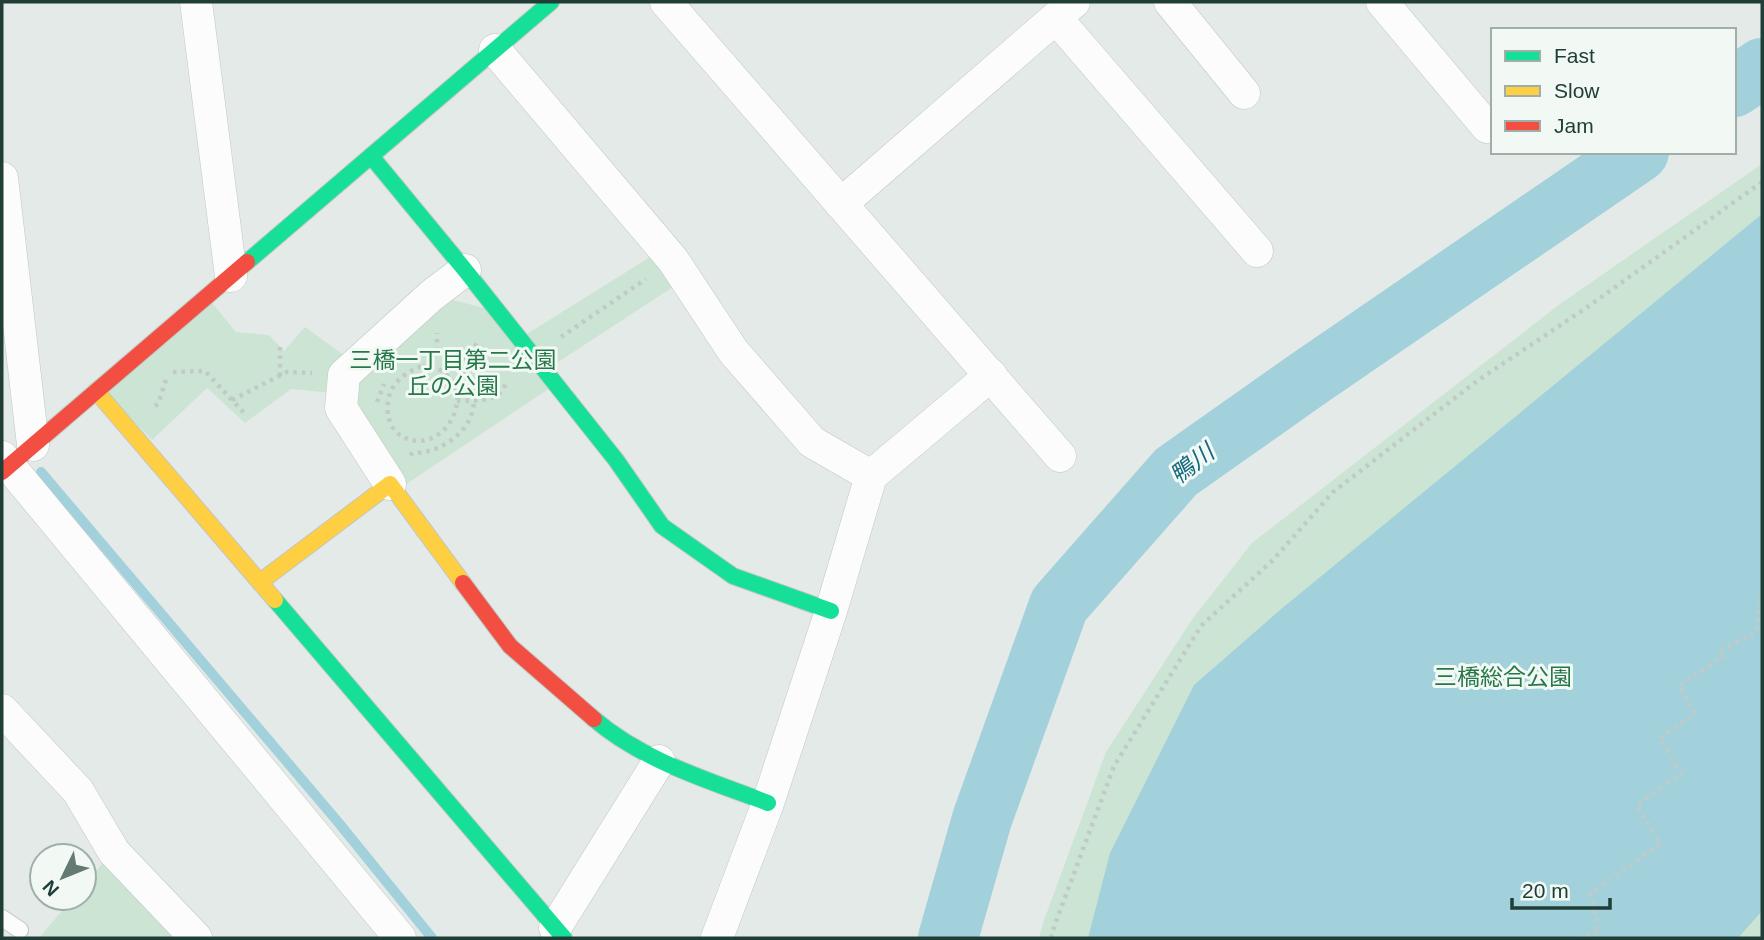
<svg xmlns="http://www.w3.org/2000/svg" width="1764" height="940" font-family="Arial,'Noto Sans JP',sans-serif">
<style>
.green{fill:#cce4d4}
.water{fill:#a2d1db}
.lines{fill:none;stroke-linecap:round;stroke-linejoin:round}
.stream{stroke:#a2d1db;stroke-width:10}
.river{stroke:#a2d1db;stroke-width:60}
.lane-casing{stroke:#c1c7c4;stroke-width:18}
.street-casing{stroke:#c1c7c4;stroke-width:33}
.fast-casing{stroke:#bfc7c4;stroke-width:18}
.slow-casing{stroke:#bfc7c4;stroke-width:18}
.jam-casing{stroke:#bfc7c4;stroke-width:18}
.path{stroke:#c0cac7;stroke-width:4.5;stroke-dasharray:3.5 5;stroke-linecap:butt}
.lane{stroke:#fbfcfb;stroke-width:16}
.street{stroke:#fbfcfb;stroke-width:32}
.fast{stroke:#16e098;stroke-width:16}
.slow{stroke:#ffcf43;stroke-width:16}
.jam{stroke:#f24e42;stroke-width:16}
.labels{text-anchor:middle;stroke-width:6;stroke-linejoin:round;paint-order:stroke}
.park-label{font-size:23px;fill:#277849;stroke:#f2f9f5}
.water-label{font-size:24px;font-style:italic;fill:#16697f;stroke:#f2f9f5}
</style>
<rect width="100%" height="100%" fill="#e4eae7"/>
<g class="green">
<polygon points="1762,164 1762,938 1039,938 1043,923 1106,752 1193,618 1252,543 1560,304"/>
<polygon points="658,252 679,283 552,366 527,334"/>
<polygon points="208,298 236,332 269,335 284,351 305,327 345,356 333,393 291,389 245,423 207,388 152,440 104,390"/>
<polygon points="453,300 488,309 550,388 402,487 354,403 355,387 363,368 428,309"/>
<polygon points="108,857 186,938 39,938 73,898 84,898 84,885"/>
</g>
<polygon class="water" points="1762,214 1762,911 1738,938 1088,938 1110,853 1194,685 1280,610"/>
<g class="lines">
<polyline class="stream" points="41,472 338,822 432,938"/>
<g class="river">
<polyline points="1734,87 1762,68"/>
<polyline points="948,938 982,819 1059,605 1176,472 1305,381 1639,152"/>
</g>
<g class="lane-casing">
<polyline id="lane" points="2,918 20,930"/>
</g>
<g class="street-casing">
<g id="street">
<polyline points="196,2 231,276"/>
<polyline points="666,2 1060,456"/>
<polyline points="1170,2 1244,93"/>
<polyline points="1382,2 1487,127"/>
<polyline points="1056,18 1257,251"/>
<polyline points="495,50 673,260 733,351 812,442 871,476"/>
<polyline points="2,178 33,445"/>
<polyline points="841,204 1074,2"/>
<polyline points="2,457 400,938"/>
<polyline points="390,484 341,408 344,375 432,295 465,270"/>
<polyline points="2,710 78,791 114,852 196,938"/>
<polyline points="555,928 659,761"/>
<polyline points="717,938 768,803 831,611 871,476 991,375"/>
</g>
</g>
<g class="fast-casing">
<g id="fast">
<polyline points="371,156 465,270 616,460 662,526 733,576 831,611"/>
<polyline points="247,262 551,2"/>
<polyline points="275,600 564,938"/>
<path d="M 594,719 C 643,761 708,780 768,803"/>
</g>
</g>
<g class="slow-casing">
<g id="slow">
<polyline points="96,391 275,600"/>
<polyline points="260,582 390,484 463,583"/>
</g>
</g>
<g class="jam-casing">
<g id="jam">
<polyline points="2,472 247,262"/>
<polyline points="463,583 510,646 594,719"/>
</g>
</g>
<g class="path">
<polyline points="561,337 646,279"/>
<polyline points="437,351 437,333"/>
<path d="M 422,366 C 426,367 434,367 438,369 C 483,391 440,465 397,433 C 392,429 389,420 388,414 C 385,389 399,375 422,366 Z"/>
<polyline points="460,367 478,342"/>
<polyline points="173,372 205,371 247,416"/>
<polyline points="280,376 280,347"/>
<path d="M 467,376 C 469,366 479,356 489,354"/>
<polyline points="232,400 287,372 312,373"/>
<path d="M 457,401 C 477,400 499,404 507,381"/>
<polyline points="377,402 384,384"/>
<polyline points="155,406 158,404 166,380"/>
<path d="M 410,455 L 413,453 C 441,453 474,431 474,400 C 474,380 455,354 435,351 C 430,350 423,351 419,353"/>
<polyline points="1051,938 1054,927 1114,766 1201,626 1273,560 1333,492 1477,381 1586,308 1762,182"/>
<polyline points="1578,938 1600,932 1590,894 1660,844 1637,805 1681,774 1660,738 1695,714 1679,685 1723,657 1719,651 1757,632 1762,586"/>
</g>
<use href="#lane" class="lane"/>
<use href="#street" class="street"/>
<use href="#fast" class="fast"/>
<use href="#slow" class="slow"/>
<use href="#jam" class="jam"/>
</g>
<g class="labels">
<g class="park-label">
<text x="453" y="368">三橋一丁目第二公園<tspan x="453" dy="26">丘の公園</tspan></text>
<text x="1503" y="685">三橋総合公園</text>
</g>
<g class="water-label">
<text transform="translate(1192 464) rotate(-38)" y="8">鴨川</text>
</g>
</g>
<rect width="1764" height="940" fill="none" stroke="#203e37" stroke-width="7"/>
<rect x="1491" y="28" width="245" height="126" fill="#f2f9f5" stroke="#9eaea9" stroke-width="2"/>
<rect x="1505" y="51" width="35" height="10" fill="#16e098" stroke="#9eaea9" stroke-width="2"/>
<text x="1554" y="63" font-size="21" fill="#203e37">Fast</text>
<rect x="1505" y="86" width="35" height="10" fill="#ffcf43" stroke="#9eaea9" stroke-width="2"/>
<text x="1554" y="98" font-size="21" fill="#203e37">Slow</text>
<rect x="1505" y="121" width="35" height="10" fill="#f24e42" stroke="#9eaea9" stroke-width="2"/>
<text x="1554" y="133" font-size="21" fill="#203e37">Jam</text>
<g transform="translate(63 877) rotate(227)"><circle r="33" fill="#f2f9f5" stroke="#9eaea9" stroke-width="2"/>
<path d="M0-5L12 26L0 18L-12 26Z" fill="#657a75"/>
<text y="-10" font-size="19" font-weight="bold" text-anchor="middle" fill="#203e37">N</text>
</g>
<path d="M1512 898v10h98v-10" fill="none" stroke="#203e37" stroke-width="3.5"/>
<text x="1522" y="898" font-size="21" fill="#203e37" stroke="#f2f9f5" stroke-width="5" paint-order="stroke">20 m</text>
</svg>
